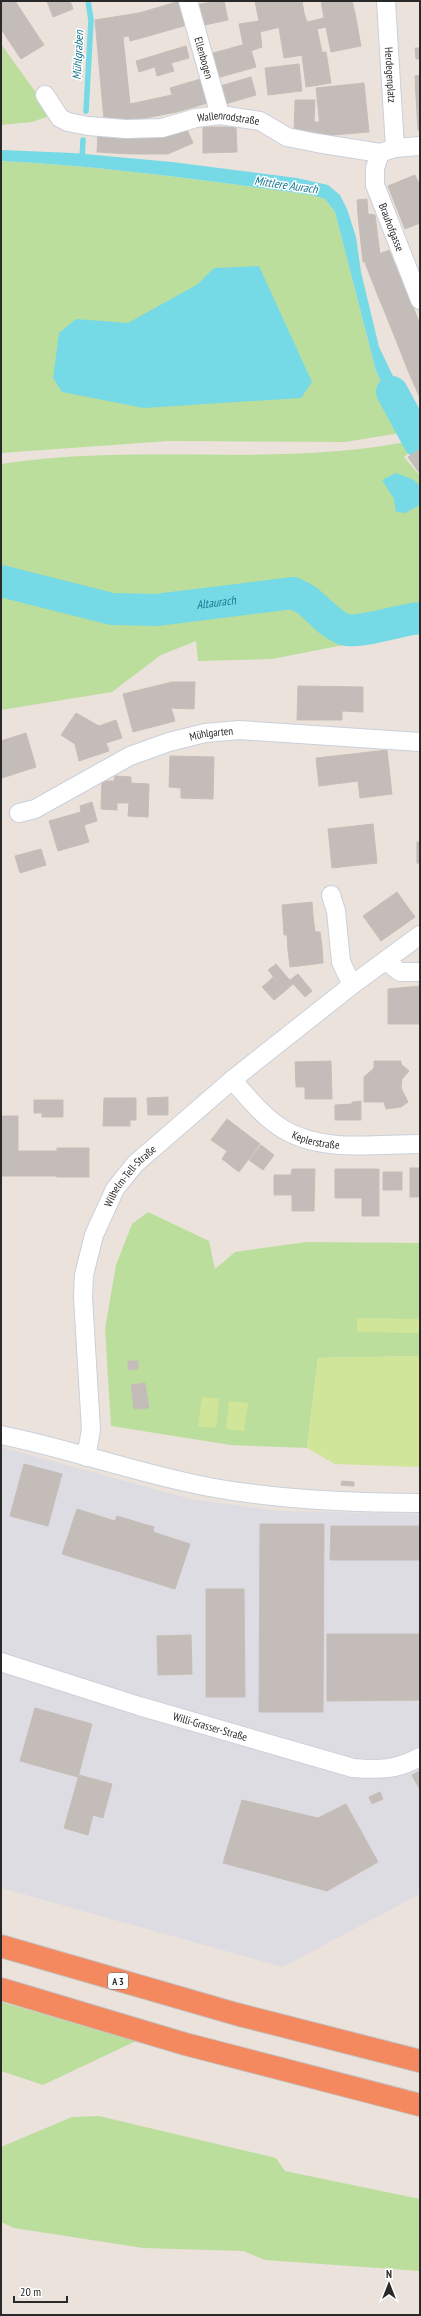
<svg xmlns="http://www.w3.org/2000/svg" width="421" height="2316" font-family="'PT Sans Narrow',sans-serif">
<style>
.industrial{fill:#dddce3}
.green{fill:#bcde9c}
.pitch{fill:#d0e598}
.water{fill:#75d9e6}
.lines{fill:none;stroke-linecap:round;stroke-linejoin:round}
.stream{stroke:#75d9e6;stroke-width:5.5}
.river{stroke:#75d9e6;stroke-width:32}
.building{fill:#c3bcb9;stroke:#c6beb6}
.minor-casing{stroke:#cad0da;stroke-width:20}
.motorway-casing{stroke:#c3c3c3;stroke-width:24}
.minor{stroke:#fff;stroke-width:18}
.motorway{stroke:#f4885e;stroke-width:22}
.labels{text-anchor:middle;stroke-width:3;stroke-linejoin:round;paint-order:stroke}
.shield{fill:#fff;stroke:#696969;stroke-width:1}
.shield-label{font-size:10px;font-weight:bold;fill:#292929}
.street-label{font-size:11px;fill:#292929;stroke:#fff}
.water-label{font-size:12px;font-style:italic;fill:#167991;stroke:#fff}
</style>
<rect width="100%" height="100%" fill="#ebe2dc"/>
<polygon class="industrial" points="1,1447 190,1499 279,1511 420,1514 420,1894 283,1967 1,1888"/>
<g class="green">
<polygon points="1,44 52,115 32,122 1,125"/>
<path d="M 1,161 C 105,166 209,181 312,195 L 325,199 L 335,212 L 376,371 L 406,432 L 345,442 L 169,441 L 1,453 Z"/>
<path d="M 411,441 L 416,447 L 404,457 L 420,476 L 420,630 L 272,659 L 198,661 L 196,641 L 161,655 L 112,692 L 1,710 L 1,464 C 137,443 276,468 411,441 Z"/>
<polygon points="148,1212 209,1241 215,1269 235,1252 307,1242 420,1243 420,1356 318,1358 307,1448 231,1445 111,1426 105,1329 116,1265 132,1224"/>
<polygon points="1,2002 136,2041 43,2085 1,2071"/>
<polygon points="99,2116 276,2158 285,2171 420,2199 420,2271 265,2260 243,2251 143,2248 14,2228 1,2222 1,2147 72,2117"/>
</g>
<g class="pitch">
<polygon points="357,1318 420,1319 420,1333 357,1332"/>
<polygon points="420,1356 420,1467 335,1464 307,1448 318,1358"/>
<polygon points="202,1397 219,1399 216,1428 198,1426"/>
<polygon points="229,1401 248,1403 244,1431 226,1429"/>
</g>
<g class="water">
<path d="M 1,150 L 73,153 L 172,162 L 297,178 L 328,185 L 340,195 L 347,209 L 356,237 L 361,272 L 379,347 L 418,428 L 406,432 L 376,371 L 335,212 L 325,199 L 312,195 C 209,181 105,166 1,161 Z"/>
<polygon points="259,266 312,382 301,398 144,408 62,392 53,378 59,333 76,319 128,323 198,284 214,268"/>
<polygon points="396,473 414,480 420,486 420,505 405,513 396,512 394,499 382,480"/>
</g>
<g class="lines">
<g class="stream">
<polyline points="86,111 91,20 88,1"/>
<polyline points="82,160 83,140"/>
</g>
<g class="river">
<polyline points="392,392 419,442"/>
<path id="s1" d="M 1,581 L 112,609 L 156,610 L 293,593 C 298,596 305,598 309,602 C 321,612 329,623 343,629 C 357,635 402,619 420,618"/>
</g>
</g>
<g class="building">
<polygon points="1,1 15,1 44,45 21,59 1,29"/>
<polygon points="47,1 70,1 73,9 53,17"/>
<polygon points="180,1 187,25 145,37 139,13"/>
<polygon points="217,1 224,1 228,20 200,26 196,5"/>
<polygon points="255,1 302,1 304,13 259,21"/>
<polygon points="321,1 352,1 355,13 324,18"/>
<polygon points="139,13 145,37 130,41 129,36 123,37 130,104 172,95 177,112 135,120 104,120 95,20"/>
<polygon points="304,13 307,22 324,18 326,27 317,29 322,52 284,58 279,28 290,25 288,16"/>
<polygon points="355,13 361,46 331,52 324,18"/>
<polygon points="288,16 290,25 259,32 259,21"/>
<polygon points="259,21 262,47 251,51 249,43 243,44 239,24"/>
<polygon points="249,43 256,67 217,78 210,54"/>
<polygon points="186,46 189,58 171,63 174,71 157,76 155,67 139,72 136,61"/>
<polygon points="415,48 420,48 420,59 416,59"/>
<polygon points="326,52 331,83 306,87 302,55"/>
<polygon points="299,64 302,91 268,95 265,68"/>
<polygon points="420,75 420,97 416,97 415,76"/>
<polygon points="251,77 256,95 225,104 220,86"/>
<polygon points="204,78 211,102 177,112 170,88"/>
<polygon points="364,83 369,132 321,136 316,88"/>
<polygon points="416,97 420,97 420,130 418,130"/>
<polygon points="295,100 315,100 314,122 320,122 321,136 294,134"/>
<polygon points="185,125 193,143 168,154 160,136"/>
<polygon points="203,127 236,127 237,152 203,153"/>
<polygon points="98,132 132,134 131,154 97,152"/>
<polygon points="132,134 160,136 168,154 131,154"/>
<polygon points="415,175 420,186 420,223 405,229 388,186"/>
<polygon points="367,199 368,214 358,216 357,200"/>
<polygon points="368,214 375,215 380,254 363,262 358,216"/>
<polygon points="389,250 402,281 376,291 364,260"/>
<polygon points="402,281 414,309 388,320 376,291"/>
<polygon points="414,309 420,325 420,368 409,373 388,320"/>
<polygon points="420,368 420,398 409,373"/>
<polygon points="420,449 420,474 408,457"/>
<polygon points="172,682 195,682 194,709 171,708 175,721 133,732 123,694"/>
<polygon points="298,686 363,687 363,712 342,711 342,720 297,720"/>
<polygon points="76,713 99,726 116,720 122,738 106,743 109,751 79,761 75,744 61,735"/>
<polygon points="26,733 36,767 2,778 1,741"/>
<polygon points="387,750 392,794 360,798 358,781 319,786 316,758"/>
<polygon points="170,756 214,757 213,799 181,798 181,788 169,787"/>
<polygon points="115,776 131,777 131,783 149,784 148,817 128,816 129,803 117,803 117,810 101,809 102,781 114,781"/>
<polygon points="92,802 97,821 84,825 89,842 58,851 49,821 81,812 80,806"/>
<polygon points="373,824 377,863 332,868 328,829"/>
<rect x="417" y="842" width="3" height="21"/>
<polygon points="41,849 46,865 20,873 15,856"/>
<polygon points="397,892 415,917 398,929 380,904"/>
<polygon points="312,902 313,916 283,919 282,905"/>
<polygon points="380,904 398,929 381,941 363,916"/>
<polygon points="313,916 315,932 284,935 283,919"/>
<polygon points="315,932 320,932 322,946 288,950 287,935"/>
<polygon points="322,946 323,963 290,967 288,950"/>
<polygon points="276,964 293,984 285,991 268,970"/>
<polygon points="298,974 312,991 305,997 290,980"/>
<polygon points="273,977 285,991 279,996 268,982"/>
<polygon points="268,982 279,996 274,1000 262,987"/>
<polygon points="420,986 420,1024 388,1024 388,989"/>
<polygon points="331,1061 332,1099 305,1099 305,1087 296,1087 295,1062"/>
<polygon points="374,1061 401,1061 401,1064 409,1071 402,1079 401,1088 408,1102 401,1107 386,1109 384,1102 364,1102 364,1077 374,1068"/>
<polygon points="168,1097 168,1115 148,1115 147,1098"/>
<polygon points="104,1098 136,1098 136,1120 130,1120 130,1126 103,1126"/>
<polygon points="34,1100 63,1100 63,1117 42,1117 42,1113 34,1113"/>
<polygon points="361,1101 361,1120 353,1120 352,1102"/>
<polygon points="352,1104 353,1120 335,1120 335,1105"/>
<polygon points="1,1116 18,1116 18,1151 57,1151 57,1176 1,1176"/>
<polygon points="227,1119 260,1144 239,1172 222,1159 227,1151 211,1140"/>
<polygon points="261,1145 274,1155 263,1170 249,1160"/>
<rect x="57" y="1148" width="32" height="29"/>
<rect x="410" y="1168" width="10" height="29"/>
<polygon points="292,1169 315,1169 314,1211 292,1211 292,1195 274,1195 274,1175 291,1175"/>
<polygon points="335,1169 379,1169 379,1216 362,1216 362,1198 335,1198"/>
<rect x="383" y="1172" width="9" height="18"/>
<rect x="392" y="1172" width="10" height="18"/>
<polygon points="128,1361 138,1361 138,1369 128,1370"/>
<polygon points="145,1383 149,1408 134,1409 131,1385"/>
<polygon points="24,1464 62,1474 48,1526 10,1516"/>
<polygon points="342,1481 354,1482 354,1486 341,1485"/>
<polygon points="77,1509 115,1521 117,1516 154,1527 153,1532 190,1544 175,1589 62,1554"/>
<polygon points="260,1524 324,1524 323,1712 259,1712"/>
<polygon points="331,1526 420,1526 420,1560 330,1560"/>
<polygon points="206,1589 244,1589 245,1697 206,1697"/>
<polygon points="327,1634 420,1634 420,1700 327,1701"/>
<polygon points="191,1635 192,1674 158,1675 157,1636"/>
<polygon points="35,1708 92,1724 78,1777 20,1761"/>
<polygon points="420,1771 420,1790 412,1775"/>
<polygon points="79,1775 112,1784 103,1818 93,1815 88,1835 64,1828"/>
<polygon points="380,1792 383,1799 372,1804 369,1797"/>
<polygon points="242,1800 318,1818 346,1804 378,1862 327,1891 223,1863"/>
</g>
<g class="lines">
<g class="minor-casing">
<g id="minor">
<path id="s2" d="M 188,1 L 220,115"/>
<path id="s3" d="M 386,1 L 395,148"/>
<path id="s4" d="M 45,95 L 60,118 L 68,122 L 88,126 L 126,129 L 162,128 L 196,118 L 220,115 L 260,121 L 287,137 L 317,143 L 380,153 L 395,148 L 420,146"/>
<path id="s5" d="M 380,153 L 375,168 L 375,185 L 420,300"/>
<path id="s6" d="M 19,813 L 35,809 L 130,756 L 169,742 L 205,733 L 239,730 L 420,742"/>
<polyline points="331,895 336,911 341,962 352,985"/>
<polyline points="386,961 400,972 420,972"/>
<path id="s7" d="M 232,1080 C 248,1097 263,1117 283,1129 C 322,1153 376,1144 420,1144"/>
<path d="M 1,1435 C 71,1449 139,1474 209,1487 C 279,1500 349,1503 420,1503"/>
<path id="s8" d="M 86,1457 L 91,1430 L 83,1297 L 84,1275 L 94,1235 L 115,1189 L 135,1164 L 232,1080 L 352,985 L 420,935"/>
<path id="s9" d="M 1,1662 L 139,1706 L 353,1768 C 380,1770 396,1770 420,1757"/>
</g>
</g>
<g class="motorway-casing">
<g id="motorway">
<polyline points="1,1946 236,2014 420,2061"/>
<polyline points="1,1989 185,2044 420,2105"/>
</g>
</g>
<use href="#minor" class="minor"/>
<use href="#motorway" class="motorway"/>
</g>
<g class="labels">
<rect class="shield" x="108" y="1973" width="20" height="16" rx="3"/>
<g class="shield-label">
<text x="118" y="1985">A 3</text>
</g>
<g class="street-label">
<text dy="4" stroke="none"><textPath href="#s2" startOffset="59">Ellenbogen</textPath></text>
<text dy="4" stroke="none"><textPath href="#s3" startOffset="74">Herdegenplatz</textPath></text>
<text dy="4" stroke="none"><textPath href="#s4" startOffset="199">Wallenrodstraße</textPath></text>
<text dy="4" stroke="none"><textPath href="#s5" startOffset="78">Brauhofgasse</textPath></text>
<text dy="4" stroke="none"><textPath href="#s6" startOffset="210">Mühlgarten</textPath></text>
<text dy="4" stroke="none"><textPath href="#s7" startOffset="106">Keplerstraße</textPath></text>
<text dy="4" stroke="none"><textPath href="#s8" startOffset="294">Wilhelm-Tell-Straße</textPath></text>
<text dy="4" stroke="none"><textPath href="#s9" startOffset="219">Willi-Grasser-Straße</textPath></text>
</g>
<g class="water-label">
<text transform="translate(78 55) rotate(-87)" y="4">Mühlgraben</text>
<text transform="translate(286 185) rotate(8)" y="4">Mittlere Aurach</text>
<text dy="4" stroke="none"><textPath href="#s1" startOffset="219">Altaurach</textPath></text>
</g>
</g>
<rect width="421" height="2316" fill="none" stroke="#292929" stroke-width="4"/>
<g transform="translate(389 2284)" stroke="#ffffff" stroke-width="3" paint-order="stroke">
<path d="M0-3L7 15L0 10L-7 15Z" fill="#292929"/>
<text y="-6" font-size="11" font-weight="bold" text-anchor="middle" fill="#292929">N</text>
</g>
<path d="M14 2296v6h53v-6" fill="none" stroke="#292929" stroke-width="2"/>
<text x="20" y="2296" font-size="12" fill="#292929" stroke="#ffffff" stroke-width="3" paint-order="stroke">20 m</text>
</svg>
